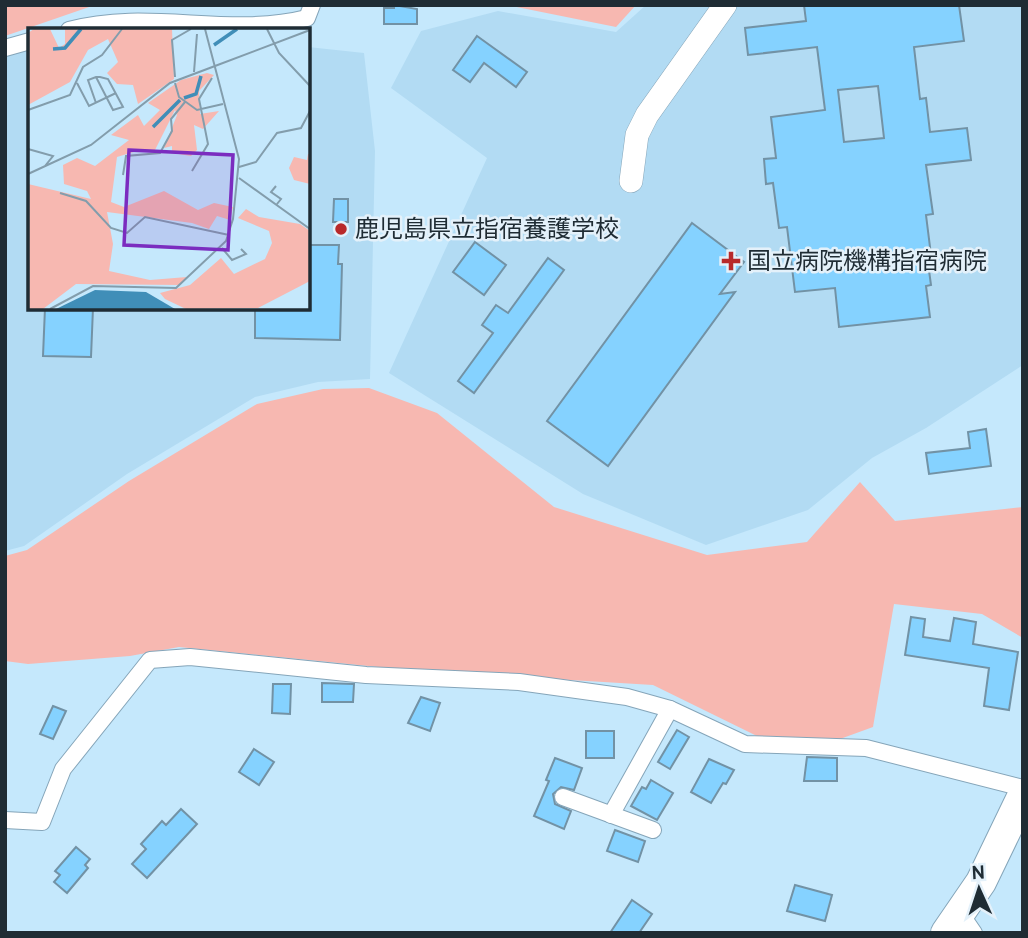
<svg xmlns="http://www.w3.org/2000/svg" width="1028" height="938" font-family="Overpass,'Noto Sans JP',sans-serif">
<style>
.built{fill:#b2dbf3}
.green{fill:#f7b8b1}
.building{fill:#85d2ff;stroke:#7292a5;stroke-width:2;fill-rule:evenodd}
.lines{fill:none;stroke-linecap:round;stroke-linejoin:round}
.street-casing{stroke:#85a5b9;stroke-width:18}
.secondary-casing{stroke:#85a5b9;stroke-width:24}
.highway-casing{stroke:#85a5b9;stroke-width:32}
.street{stroke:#fff;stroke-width:16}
.secondary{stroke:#fff;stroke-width:23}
.highway{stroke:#fff;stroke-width:30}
.poi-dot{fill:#b8292a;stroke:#e4f1fa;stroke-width:2.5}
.labels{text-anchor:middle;stroke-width:5;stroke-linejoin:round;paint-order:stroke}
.poi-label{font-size:24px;fill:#1f2c34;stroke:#e4f1fa;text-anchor:start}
.inset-river{fill:none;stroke:#408eb8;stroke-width:3.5}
.inset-road{fill:none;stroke:#839dac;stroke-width:2}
.view{fill:#7b2cbf;fill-opacity:0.15;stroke:#7b2cbf;stroke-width:3.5}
.inset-edge{fill:none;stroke:#1f2c34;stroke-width:3.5}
</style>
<rect width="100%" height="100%" fill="#c5e8fc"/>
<g class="built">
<polygon points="646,5 1023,5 1023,365 926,428 872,458 808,510 706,545 583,494 389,373 487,158 391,88 421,31 498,11 616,32"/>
<polygon points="308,47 364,53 375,151 370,379 318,382 255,397 127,474 24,546 5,551 5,57 30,49 30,308 308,308"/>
</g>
<g class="green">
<polygon points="5,5 95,5 5,36"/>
<polygon points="507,5 636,5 616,27"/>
<polygon points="369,388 437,413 554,507 707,555 807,542 860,482 895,521 1023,507 1023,638 982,614 894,604 873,727 829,743 761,738 653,685 418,671 179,647 130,656 28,664 5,661 5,556 27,550 129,481 257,404 323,389"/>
</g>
<g class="building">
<polygon points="394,5 417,9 417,24 384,24 384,8 394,8"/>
<path d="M 804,5 L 959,5 L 964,41 L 914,47 L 920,99 L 926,98 L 930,132 L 967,128 L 971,160 L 926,165 L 933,214 L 926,215 L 931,255 L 927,256 L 931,285 L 926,286 L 930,317 L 839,327 L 835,288 L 795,292 L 787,227 L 779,228 L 773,183 L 766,184 L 764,159 L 776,158 L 771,117 L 825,110 L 817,47 L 748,55 L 745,28 L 806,21 ZM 878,86 L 884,138 L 844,142 L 838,90 Z"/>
<polygon points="477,36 527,72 516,87 484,63 470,82 453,70"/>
<polygon points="334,199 348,199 348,222 333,222"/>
<polygon points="692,223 744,262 720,294 735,292 608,466 547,421"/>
<polygon points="475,242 506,265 484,295 453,272"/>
<polygon points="308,245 339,245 338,264 342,264 340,340 255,338 255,308 308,308"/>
<polygon points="548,258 564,270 474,393 458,381 493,333 482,325 496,305 508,313"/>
<polygon points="45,308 93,308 91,357 43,356"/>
<polygon points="986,429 991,466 929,474 926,453 970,448 968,432"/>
<polygon points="911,617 925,619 923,637 950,641 954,618 976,622 973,644 1018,652 1009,710 984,706 989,668 905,655"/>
<polygon points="322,683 354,684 353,702 322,702"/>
<polygon points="273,684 291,684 290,714 272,713"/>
<polygon points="421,697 440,703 430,731 408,723"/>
<polygon points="53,706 66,711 53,739 40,734"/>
<polygon points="677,730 689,737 670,769 658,762"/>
<rect x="586" y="731" width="28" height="27"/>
<polygon points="254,749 274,762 259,785 239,772"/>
<polygon points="807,757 837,758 837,781 804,781"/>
<polygon points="555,758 582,768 574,790 561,787 553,794 555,804 571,811 564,829 534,816 549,781 546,780"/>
<polygon points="709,759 734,770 726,784 723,783 711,803 691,792"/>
<polygon points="651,780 673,793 657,820 631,806 642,787 646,789"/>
<polygon points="181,809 197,824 147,878 132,864 146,849 141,844 162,821 166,825"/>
<polygon points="615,830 645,841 638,862 607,851"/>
<polygon points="76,847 90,859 85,865 88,868 67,893 54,882 60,875 55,871"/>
<polygon points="795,885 832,895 825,921 787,911"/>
<polygon points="632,900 652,914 639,933 610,933"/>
</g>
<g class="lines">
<g class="street-casing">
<g id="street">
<path d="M 69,30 C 148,8 228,38 307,18 L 312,5"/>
<polyline points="5,48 30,41"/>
<polyline points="563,797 653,830"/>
<polyline points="611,815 670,709"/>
<polyline points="5,820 42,822 63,769 150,660 190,657 366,675 519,682 627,697 670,709 745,744 866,748 1023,788"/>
<polyline points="961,914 974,933"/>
</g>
</g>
<g class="secondary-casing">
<polyline id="secondary" points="631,181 637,135 647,115 725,5"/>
</g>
<g class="highway-casing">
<polyline id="highway" points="946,933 981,882 1023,795"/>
</g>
<use href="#street" class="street"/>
<use href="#secondary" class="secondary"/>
<use href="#highway" class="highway"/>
</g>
<g class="poi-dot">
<circle cx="341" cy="229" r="7"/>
<path d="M727.5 250.5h7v7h7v7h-7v7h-7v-7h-7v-7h7z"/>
</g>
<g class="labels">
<g class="poi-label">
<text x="355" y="237">鹿児島県立指宿養護学校</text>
<text x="747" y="269">国立病院機構指宿病院</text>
</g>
</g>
<g transform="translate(28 28)">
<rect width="282" height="282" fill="#c5e8fc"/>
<path d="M 6,1 L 22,1 L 31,20 L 37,16 L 37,1 L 144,1 L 146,51 L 110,76 L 105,57 L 89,56 L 79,45 L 90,34 L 80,11 L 60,22 L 42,54 L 0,77 L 0,5 ZM 179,45 L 186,47 L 171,63 L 172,86 L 191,83 L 175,101 L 166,97 L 169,122 L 163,128 L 144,125 L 144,118 L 136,120 L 149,87 L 147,82 L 126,124 L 112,122 L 89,129 L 83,174 L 96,179 L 136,163 L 170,182 L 186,175 L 205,179 L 202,192 L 189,188 L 181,201 L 164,195 L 79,184 L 85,216 L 81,243 L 122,252 L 159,249 L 152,257 L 48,256 L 15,281 L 0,281 L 0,156 L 63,171 L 59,163 L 36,156 L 35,137 L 49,130 L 67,138 L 101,112 L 83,107 L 110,87 L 116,98 L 132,82 L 120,75 L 153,52 ZM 280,126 L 282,126 L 282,156 L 266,152 L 261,140 L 266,129 L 279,132 ZM 218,181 L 231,189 L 272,196 L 282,203 L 282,253 L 230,280 L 158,281 L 137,271 L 132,265 L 162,257 L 193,230 L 206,246 L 237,231 L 244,215 L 241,203 L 210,190 Z" fill="#f7b8b1"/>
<path d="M 67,262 L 118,264 L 147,281 L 28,281 Z" fill="#408eb8"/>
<path class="inset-river" d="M 186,17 L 209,1M 25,21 L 37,20 L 53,1M 156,70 L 168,66 L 173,48M 125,99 L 152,72"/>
<path class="inset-road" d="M 239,1 L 251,25 L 282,58M 187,38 L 282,2M 166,44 L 169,6M 147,49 L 144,12 L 163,1M 49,55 L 61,78 L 88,65M 147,55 L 151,69 L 169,82 L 195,76M 68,75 L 60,52 L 68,49 L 72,49 L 80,51 L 95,79 L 85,82 L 68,49M 0,82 L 42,67 L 55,39 L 74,27 L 94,1M 0,121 L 25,128 L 17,138M 211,139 L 228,134 L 249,105 L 273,100 L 282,83M 164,143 L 180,116 L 171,71 L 184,50M 0,146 L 63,117 L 142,55 L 187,38M 95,147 L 98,128 L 132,125 L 144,103 L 143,91 L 157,74M 211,150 L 282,201M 248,158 L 243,164 L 253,171 L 249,176M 32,165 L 58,173 L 83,200 L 99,205 L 117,189 L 201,207M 194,220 L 204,232 L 218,226 L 213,221M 22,281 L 65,258 L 148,260 L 198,213 L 205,191 L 211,131 L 177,1"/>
<path class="view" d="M 101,122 L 205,127 L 200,222 L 96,217 Z"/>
<rect width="282" height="282" class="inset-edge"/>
</g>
<rect width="1028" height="938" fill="none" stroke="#1f2c34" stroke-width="14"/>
<g transform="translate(979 889) rotate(357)" stroke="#e4f1fa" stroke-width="5" paint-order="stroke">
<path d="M0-5L12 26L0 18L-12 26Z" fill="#1f2c34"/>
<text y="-10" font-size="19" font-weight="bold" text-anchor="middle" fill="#1f2c34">N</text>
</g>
</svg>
